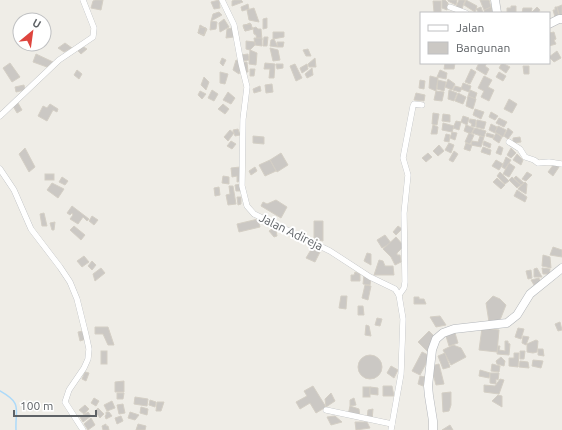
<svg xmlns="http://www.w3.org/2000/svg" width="562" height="430" font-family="Ubuntu,sans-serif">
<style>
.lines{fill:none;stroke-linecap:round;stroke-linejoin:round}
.stream{stroke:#addaf9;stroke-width:1.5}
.building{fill:#cbc8c4;stroke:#d4cfc5}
.street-casing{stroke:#b4b7ba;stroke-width:6}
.secondary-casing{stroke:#b3b6ba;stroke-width:9}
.street{stroke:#fff;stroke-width:5.5}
.secondary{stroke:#fff;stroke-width:8}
.labels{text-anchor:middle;stroke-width:4;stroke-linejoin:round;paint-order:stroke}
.street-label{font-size:12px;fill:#5e6266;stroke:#fff}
</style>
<rect width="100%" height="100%" fill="#efede7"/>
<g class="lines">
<path class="stream" d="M 0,391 C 23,404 15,408 16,430"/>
</g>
<g class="building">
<polygon points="95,0 103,0 101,10 91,8 93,1"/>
<polygon points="219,0 220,8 214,9 211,2"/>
<polygon points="234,0 241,0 243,2 232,6 232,1"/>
<polygon points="442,0 445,0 448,3 447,10 442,8"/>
<polygon points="448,0 457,0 456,5 448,1"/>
<polygon points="459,0 465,0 462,9 456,7"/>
<polygon points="466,0 477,6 475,12 464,5"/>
<polygon points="480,0 489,0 491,7 484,10"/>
<polygon points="433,1 441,1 441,12 434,12"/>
<polygon points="248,4 249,9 242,11 241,7"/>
<polygon points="562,5 562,16 560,17 557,7"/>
<polygon points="511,6 516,6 516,13 507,13 507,8 511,8"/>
<polygon points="481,7 483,13 479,13 476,9"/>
<polygon points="491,7 493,13 485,13 484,10"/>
<polygon points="537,7 540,10 538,13 531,13"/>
<polygon points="555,7 557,7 559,16 555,17 553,10 555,10"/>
<polygon points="254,8 259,22 249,20 247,10"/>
<polygon points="523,8 532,8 531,13 522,13"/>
<polygon points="219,12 222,15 211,21 213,14"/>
<polygon points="267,18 267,28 263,29 263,19"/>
<polygon points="224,19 229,27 220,32 219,23"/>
<polygon points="211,21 217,22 216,29 210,30"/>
<polygon points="250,23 253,29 245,31 243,26"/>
<polygon points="251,24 252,29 245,31 243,25"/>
<polygon points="200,25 207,29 204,36 198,33"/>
<polygon points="200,27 206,28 204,35 198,33"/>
<polygon points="256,27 258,29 261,29 262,40 257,40 256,35 254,34 253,28"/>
<polygon points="232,28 234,37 226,38 227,29"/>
<polygon points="273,32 284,32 284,37 273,39"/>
<polygon points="554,32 556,39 554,40 556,44 549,46 549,33"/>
<polygon points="264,37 268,37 267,46 263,46"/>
<polygon points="254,38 262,38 262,46 255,45"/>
<polygon points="274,39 278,47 270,46 271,40"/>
<polygon points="246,41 255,42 255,45 250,50 246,49"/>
<polygon points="277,42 284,42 283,47 278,47"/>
<polygon points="65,43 72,48 64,52 58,48"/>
<polygon points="82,46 87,49 81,54 77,50"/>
<polygon points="270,48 278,50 280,60 273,61"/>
<polygon points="308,49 311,56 306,56 303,50"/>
<polygon points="250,50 257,53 256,65 249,64"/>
<polygon points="557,51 561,58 554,62 549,57"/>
<polygon points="36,54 53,62 47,67 33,62"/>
<polygon points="248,54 249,60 242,61 241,55"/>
<polygon points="222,58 226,60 223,66 220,63"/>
<polygon points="315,58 316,67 309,67 308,64"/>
<polygon points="236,60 238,61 241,69 239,74 233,70"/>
<polygon points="243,62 247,62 248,72 244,72"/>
<polygon points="10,63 20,77 12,82 3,68"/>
<polygon points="265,63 275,64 274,78 269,78 270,69 264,69"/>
<polygon points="445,63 455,63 454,69 444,69"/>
<polygon points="479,63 487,63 485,66 489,69 486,75 476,69"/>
<polygon points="502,63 510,67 506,73 499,68"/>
<polygon points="276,64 283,64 283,68 277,69"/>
<polygon points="295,64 302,78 296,81 290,66"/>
<polygon points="307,64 308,69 302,73 300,68"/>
<polygon points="523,66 529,66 529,74 524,74"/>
<polygon points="312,68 313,75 307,78 305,74"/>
<polygon points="250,69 255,69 254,76 250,76"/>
<polygon points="471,69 476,72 470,84 465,82"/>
<polygon points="77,70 82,74 79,79 74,75"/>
<polygon points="440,70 447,73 446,79 437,77"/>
<polygon points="220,72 228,74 225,84 220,83"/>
<polygon points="499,72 506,76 503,81 496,77"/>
<polygon points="430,76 438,78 436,91 429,88"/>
<polygon points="484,76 492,80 488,87 494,90 489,101 481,97 484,91 478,88"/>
<polygon points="204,77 209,82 206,90 201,85"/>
<polygon points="448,79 455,84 452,90 445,87"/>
<polygon points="420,80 425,81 424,89 419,88"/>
<polygon points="438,80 446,82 444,91 437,89"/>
<polygon points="463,83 471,86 469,92 461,89"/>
<polygon points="272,84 273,92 266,93 265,85"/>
<polygon points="24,85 25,90 16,92 15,87"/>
<polygon points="260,86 261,91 254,93 253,89"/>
<polygon points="455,86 462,88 460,92 453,90"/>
<polygon points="212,90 218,94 214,101 208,98"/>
<polygon points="449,90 457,93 454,101 448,99"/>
<polygon points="470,90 477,93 475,99 468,96"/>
<polygon points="200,91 206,94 202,99 198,95"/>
<polygon points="436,91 444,92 442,101 434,100"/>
<polygon points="228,92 235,98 231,104 223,100"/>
<polygon points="416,93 425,95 424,101 414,100"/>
<polygon points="458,93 466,97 463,104 455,101"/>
<polygon points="468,96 476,99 473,109 466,106"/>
<polygon points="509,99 517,104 512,113 504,109"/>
<polygon points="18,103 22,110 17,113 13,106"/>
<polygon points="50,104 58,109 57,112 53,110 47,121 38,116 43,106 47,108"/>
<polygon points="223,104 229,109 225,114 218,109"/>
<polygon points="475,109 484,112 481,119 473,115"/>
<polygon points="491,112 498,116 495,120 489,117"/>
<polygon points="433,113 439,114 437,125 432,124"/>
<polygon points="443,114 450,115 450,122 442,121"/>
<polygon points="463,116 469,118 467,125 461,122"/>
<polygon points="499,118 507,122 504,127 496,123"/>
<polygon points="470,119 476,120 475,127 471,126 472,124 469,122"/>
<polygon points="477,120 486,122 484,129 476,127"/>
<polygon points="456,121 461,122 459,130 453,128"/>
<polygon points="443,123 454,126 452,132 442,130"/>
<polygon points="491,124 497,127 495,133 489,130"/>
<polygon points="433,125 438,127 437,134 431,134"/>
<polygon points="466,125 474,128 471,134 464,131"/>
<polygon points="498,126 506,130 503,137 495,132"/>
<polygon points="475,128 486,131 484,137 472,133"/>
<polygon points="508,128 513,132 508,139 504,136"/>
<polygon points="238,129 240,135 235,136 233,130"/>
<polygon points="230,130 234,133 228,141 224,137"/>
<polygon points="452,132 457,133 455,140 450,138"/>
<polygon points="469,133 474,135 470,144 465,142"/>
<polygon points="487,133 494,135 493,138 486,136"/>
<polygon points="496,133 502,137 499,143 493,139"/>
<polygon points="446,134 450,135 449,142 444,141"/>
<polygon points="253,136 264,137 264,144 253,143"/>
<polygon points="480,136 484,137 481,147 471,145 472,141 478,142"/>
<polygon points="520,137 521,142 513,143 513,138"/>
<polygon points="231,141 236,144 232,149 227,146"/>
<polygon points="484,141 491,144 490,148 483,145"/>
<polygon points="449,143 454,145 451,153 445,150"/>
<polygon points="466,143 472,145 470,151 464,149"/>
<polygon points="439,145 444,151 438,156 433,151"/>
<polygon points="499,146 503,148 501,155 496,153"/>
<polygon points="483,147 491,150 490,155 481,152"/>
<polygon points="25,148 35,167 29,172 19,154"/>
<polygon points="511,148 516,153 511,158 507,155"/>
<polygon points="454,151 458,154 453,162 449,160"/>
<polygon points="281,153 288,165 277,172 270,160"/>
<polygon points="428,153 432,157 426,162 422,158"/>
<polygon points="517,154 523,160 521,165 513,160"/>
<polygon points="506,157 511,160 505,169 502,167"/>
<polygon points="270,160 276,171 265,176 259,165"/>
<polygon points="496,160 503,164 499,170 492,166"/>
<polygon points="509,163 515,167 509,177 503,174"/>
<polygon points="554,164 559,167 553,176 548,172"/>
<polygon points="240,167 242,181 237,182 237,176 232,177 231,168"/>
<polygon points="255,167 257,171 251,175 249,171"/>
<polygon points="500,172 509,181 505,184 497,176"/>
<polygon points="527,172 532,175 526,181 522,179"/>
<rect x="45" y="174" width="9" height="6"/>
<polygon points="223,176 229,177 229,184 222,183"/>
<polygon points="516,176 524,183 521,185 514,178"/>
<polygon points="62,177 68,181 65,185 59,182"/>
<polygon points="512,177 521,185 517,188 509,180"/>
<polygon points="497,178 505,185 501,189 493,182"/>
<polygon points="525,182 527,184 526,194 518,189"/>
<polygon points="52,183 64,189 58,198 47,190"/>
<polygon points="241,184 241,191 236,191 235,185"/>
<polygon points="229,186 233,186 236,204 228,205 226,195 230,194"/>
<polygon points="219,187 220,195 215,196 214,188"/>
<polygon points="517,190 527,197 525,202 514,196"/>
<polygon points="237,197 241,197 241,204 238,205"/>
<polygon points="276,200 287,207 281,218 261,206 263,202 267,204"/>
<polygon points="72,206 89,219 87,221 83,217 78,224 70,219 73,215 72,213 70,215 67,213"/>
<polygon points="44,213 47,226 42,226 40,214"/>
<polygon points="92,216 98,220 94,225 89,221"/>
<polygon points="258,219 260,227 239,232 237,224"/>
<polygon points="314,221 323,221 323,241 314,239"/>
<polygon points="55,222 54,230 52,230 50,223"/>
<polygon points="74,226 85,235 81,240 70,230"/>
<polygon points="398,226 402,229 396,235 393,232"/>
<polygon points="272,229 276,230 277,236 274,237 269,231"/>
<polygon points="385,235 391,243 382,248 377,240"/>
<polygon points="396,237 404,246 397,253 397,255 400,255 401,262 395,265 391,257 383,249"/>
<polygon points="553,247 562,250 562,257 550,255"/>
<polygon points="312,248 320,252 315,262 306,258"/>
<polygon points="367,253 371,254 371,265 364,261"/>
<polygon points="543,255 550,257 551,268 542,266"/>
<polygon points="84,256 89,262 82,267 77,261"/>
<polygon points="379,260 383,261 385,266 393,266 394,275 374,275"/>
<polygon points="92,261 96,265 92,270 88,266"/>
<polygon points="101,268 105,273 95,281 93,274"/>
<polygon points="537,268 542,277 534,277 534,269"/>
<polygon points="542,268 550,269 549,274 543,274"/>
<polygon points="531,270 532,278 528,279 526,271"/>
<polygon points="355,272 360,274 360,281 351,281 351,275 354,275"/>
<polygon points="364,275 371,279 370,285 363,284"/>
<polygon points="539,278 540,283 534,285 531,280"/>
<polygon points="365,285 371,286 368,300 362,298"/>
<polygon points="341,296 347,296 346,309 339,308"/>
<polygon points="493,296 500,299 506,305 500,320 489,322 486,303"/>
<polygon points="414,297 419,297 419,299 424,299 426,304 414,304"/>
<polygon points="358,306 363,306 364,315 358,315"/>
<polygon points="440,316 446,325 436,327 430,317"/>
<polygon points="377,318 382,319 380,326 375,325"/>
<polygon points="560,322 562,330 558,331 555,324"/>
<polygon points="366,325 369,326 371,336 365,335"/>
<polygon points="95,327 108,327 114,345 108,345 103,334 95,334"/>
<polygon points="482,328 499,330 497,352 479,350"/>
<polygon points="518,328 524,329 521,339 515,337"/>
<polygon points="83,331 86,339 80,341 78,332"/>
<polygon points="429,331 435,337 428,352 418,342"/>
<polygon points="455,333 458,343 449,346 446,336"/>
<polygon points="523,336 529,337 526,345 522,343"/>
<polygon points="536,340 538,341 537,352 533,353 527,352 527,344"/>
<polygon points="505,341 508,341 508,343 510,344 509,355 497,354 498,346 500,346 499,350 505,351"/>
<polygon points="453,345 461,348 466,357 451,365 443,350"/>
<polygon points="538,349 543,349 544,356 538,355"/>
<rect x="101" y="351" width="6" height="13"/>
<polygon points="520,351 525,351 524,359 520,359"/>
<polygon points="422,352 430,356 420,375 412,371"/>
<polygon points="445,353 450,367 443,369 438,356"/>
<polygon points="514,353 519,353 518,367 509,366 509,358 514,358"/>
<circle cx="370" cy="367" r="12"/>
<polygon points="501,357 505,361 504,366 497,364 496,361"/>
<polygon points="533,360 543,361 541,368 532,366"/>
<polygon points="520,361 528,362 529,368 519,367"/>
<polygon points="439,364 444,384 436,385 431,366"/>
<polygon points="492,364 500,366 499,372 491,371"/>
<polygon points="391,366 398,370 394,378 387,373"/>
<polygon points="480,370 490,373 489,378 479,376"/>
<polygon points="85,372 89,373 86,381 82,379"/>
<polygon points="490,373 499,373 498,380 496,379 496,384 490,383"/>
<polygon points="420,376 425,377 423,386 418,384"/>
<polygon points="500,379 504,380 499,394 484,392 484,385 495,386"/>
<polygon points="124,381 124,392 115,392 115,382"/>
<polygon points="313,386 326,407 316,413 310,403 300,409 296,402 307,396 304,391"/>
<polygon points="383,386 392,386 394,396 383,396"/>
<rect x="363" y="387" width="7" height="10"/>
<polygon points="370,387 378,388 378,395 370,394"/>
<polygon points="451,392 451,405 449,411 443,412 442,393"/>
<polygon points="117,393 124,393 123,399 117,399"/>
<polygon points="331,393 335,401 326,407 325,399"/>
<polygon points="498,395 502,396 502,407 492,401"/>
<polygon points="135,397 148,399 147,406 134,404"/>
<polygon points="94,398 99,401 96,406 91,403"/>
<polygon points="354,398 356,405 350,406 350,400"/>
<polygon points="150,400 156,402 155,407 149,405"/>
<polygon points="112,401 115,408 107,411 104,405"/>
<polygon points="157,402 164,402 161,411 156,411"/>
<polygon points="123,404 125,413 119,414 117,405"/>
<polygon points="85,405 89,409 84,414 79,410"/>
<polygon points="350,406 359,409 360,417 348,415"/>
<polygon points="141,407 148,409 147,415 140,413"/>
<polygon points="98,408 104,414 100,418 95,411"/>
<polygon points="373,409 372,420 367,419 368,410"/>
<polygon points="88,412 91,416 83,422 80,417"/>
<polygon points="106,412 109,412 112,416 106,419 105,416 106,415"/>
<polygon points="130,412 139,415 135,420 128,418"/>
<polygon points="121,416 123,421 117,424 115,418"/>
<polygon points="335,416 342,422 331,425 327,417"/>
<polygon points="91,418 95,425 88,430 84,424"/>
<polygon points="355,422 367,422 370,428 356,430"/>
<polygon points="106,424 106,426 108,426 109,430 103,430 102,426"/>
<polygon points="138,424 146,426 145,430 136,430"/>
<polygon points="450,425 453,430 442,430"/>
</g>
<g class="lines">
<g class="street-casing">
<g id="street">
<polyline points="222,0 234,25 241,63 247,87 243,119 242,186 247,206 254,214 330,251 370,277 395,289 399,295 403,319 401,374 391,430"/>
<polyline points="450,7 466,13"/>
<polyline points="0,116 59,60 93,37 94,28 83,0"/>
<polyline points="509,142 520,149 525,157 534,160 538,163 549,162 562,164"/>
<polyline points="0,169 14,190 31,229 60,267 70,282 77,299 86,335 89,349 88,359 84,368 69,390 65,402 83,430"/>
<polyline points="399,295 404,288 405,282 404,213 408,175 403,158 413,106 414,104 422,105"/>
<polyline points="326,410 392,424"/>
</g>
</g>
<g class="secondary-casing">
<g id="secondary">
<polyline points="495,0 497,13"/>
<polyline points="549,24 559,19 562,19"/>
<polyline points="433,430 433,421 429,396 428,386 432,350 436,339 443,333 454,329 507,323 517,315 530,294 562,268"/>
</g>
</g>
<use href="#street" class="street"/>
<use href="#secondary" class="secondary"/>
</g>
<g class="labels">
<g class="street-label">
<text transform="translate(291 232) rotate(26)" y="4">Jalan Adireja</text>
</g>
</g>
<rect x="420" y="12" width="130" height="52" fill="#ffffff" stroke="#bfc0c2"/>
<rect x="428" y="25" width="20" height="6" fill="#ffffff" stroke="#bfc0c2"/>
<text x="456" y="32" font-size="12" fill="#5e6266">Jalan</text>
<rect x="428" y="42" width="20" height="12" fill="#cbc8c4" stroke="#bfc0c2"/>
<text x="456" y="52" font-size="12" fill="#5e6266">Bangunan</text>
<g transform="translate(32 32) rotate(29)"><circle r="19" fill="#ffffff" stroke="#bfc0c2"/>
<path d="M0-3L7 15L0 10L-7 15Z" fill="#de453e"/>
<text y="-6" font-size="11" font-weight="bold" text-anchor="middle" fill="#5e6266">U</text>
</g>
<path d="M14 410v6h82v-6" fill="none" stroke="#5e6266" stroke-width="2"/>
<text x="20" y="410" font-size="12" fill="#5e6266" stroke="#ffffff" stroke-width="3" paint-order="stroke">100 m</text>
</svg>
